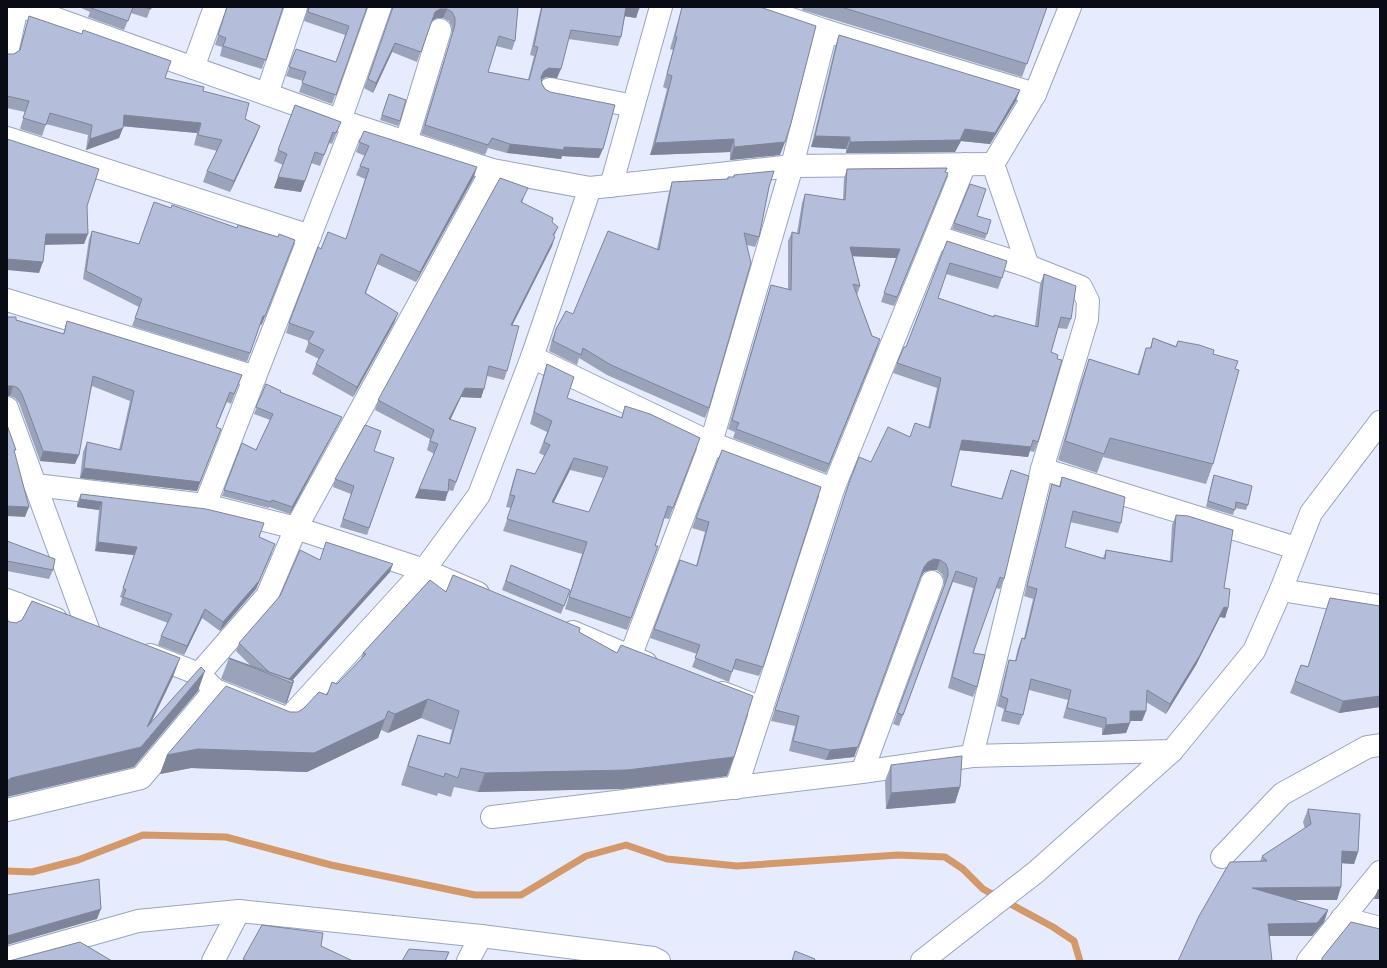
<svg xmlns="http://www.w3.org/2000/svg" width="1387" height="968" font-family="Karla,sans-serif">
<style>
.lines{fill:none;stroke-linecap:round;stroke-linejoin:round}
.stream{stroke:#d3996b;stroke-width:7}
.minor-casing{stroke:#9ba4c0;stroke-width:24}
.minor{stroke:#fff;stroke-width:22}
.wall{fill:#9ba3bb;fill-rule:evenodd}
.shaded-wall{fill:#7e8499}
.building{fill:#b4bdda;stroke:#7e8499;fill-rule:evenodd}
</style>
<rect width="100%" height="100%" fill="#e6ecfe"/>
<g class="lines">
<polyline class="stream" points="7,871 32,872 78,860 143,835 226,837 331,865 475,895 521,895 586,856 626,845 667,859 737,866 898,855 945,857 963,869 983,889 1053,927 1074,941 1080,961"/>
<g class="minor-casing">
<g id="minor">
<polyline points="23,7 353,125 492,170 590,188 792,166 993,164"/>
<polyline points="756,7 826,31 1035,94"/>
<polyline points="7,53 17,7"/>
<polyline points="193,68 215,7"/>
<polyline points="550,89 633,106"/>
<polyline points="267,94 296,7"/>
<polyline points="340,120 380,7"/>
<polyline points="7,138 310,236"/>
<polyline points="406,142 440,30"/>
<polyline points="611,186 661,7"/>
<polyline points="1028,266 993,164 1035,94 1070,7"/>
<polyline points="7,300 255,377"/>
<polyline points="532,357 711,443 792,166 826,31"/>
<polyline points="7,408 89,632"/>
<polyline points="1042,469 1296,548"/>
<polyline points="35,485 205,505 296,528 424,570 478,593"/>
<polyline points="205,505 353,125"/>
<polyline points="1281,590 1380,606"/>
<polyline points="7,600 56,619"/>
<polyline points="7,630 18,604"/>
<polyline points="573,632 646,663"/>
<polyline points="150,655 199,674 215,690 288,719 424,570 479,495 532,357 590,188"/>
<polyline points="630,657 711,443 833,489"/>
<polyline points="199,674 267,596 296,528 492,170"/>
<polyline points="723,693 762,708"/>
<polyline points="972,756 1172,751"/>
<polyline points="862,772 932,582"/>
<polyline points="736,788 833,489 965,164"/>
<polyline points="7,810 141,778 215,690"/>
<polyline points="492,817 862,772 972,756 1042,469 1087,319 1088,301 1081,287 1028,266 937,237"/>
<polyline points="1222,857 1282,794 1367,747 1380,745"/>
<polyline points="1342,918 1380,928"/>
<polyline points="7,958 138,921 239,911 481,936 653,958 659,961"/>
<polyline points="213,961 239,911"/>
<polyline points="468,961 481,936"/>
<polyline points="922,961 1036,872 1172,751 1254,651 1281,590 1311,513 1380,422"/>
<polyline points="1308,961 1380,872"/>
</g>
</g>
<use href="#minor" class="minor"/>
</g>
<g class="wall">
<polygon points="79,7 151,7 147,18 131,13 124,30 88,17 90,12"/>
<polygon points="227,7 283,7 262,69 220,56 222,47 215,45"/>
<polygon points="308,7 367,7 332,104 299,92 303,81 286,76 296,49 336,62 345,35 304,21"/>
<polygon points="392,7 518,7 515,41 512,50 496,46 488,72 528,80 534,56 530,55 541,7 639,7 636,18 625,16 621,37 618,46 568,39 557,78 546,77 541,80 542,84 545,89 599,158 562,156 561,159 507,153 488,148 485,155 421,134 452,34 452,27 449,21 443,18 437,18 431,21 417,62 392,52 373,93 364,88 392,11"/>
<polygon points="682,7 760,7 780,155 730,160 730,152 650,155 667,89 663,87 673,50 670,49"/>
<polygon points="803,7 1047,7 1022,77 802,10"/>
<polygon points="29,16 165,78 203,91 245,119 260,126 256,136 230,192 203,182 207,171 217,151 194,145 197,133 123,126 119,138 86,150 88,135 46,124 42,136 20,129 25,112 7,108 7,54 14,54 19,51 26,26"/>
<polygon points="839,35 1016,101 990,144 961,141 955,152 846,153 846,149 811,147 835,47"/>
<polygon points="389,94 400,121 398,126 380,120"/>
<polygon points="295,105 341,122 332,144 329,143 320,166 311,163 301,192 274,188 283,165 274,161"/>
<polygon points="364,131 474,177 416,282 377,264 366,293 398,313 394,323 353,397 312,374 316,364 319,359 305,352 309,341 286,333 289,323 321,249 346,239 365,179 356,175 360,166 365,156 356,152"/>
<polygon points="947,168 946,172 944,182 894,306 881,302 896,258 853,256 860,286 857,295 877,348 826,473 733,438 735,432 728,429 768,294 771,285 788,289 788,241 792,232 797,233 802,203 805,194 843,200 844,178 847,169"/>
<polygon points="734,175 769,187 759,237 755,247 747,245 709,408 705,418 607,375 579,358 577,365 549,351 552,339 556,329 573,314 657,249 669,192 672,182 727,179 728,177 733,177"/>
<polygon points="524,197 522,203 552,222 554,236 552,246 512,325 507,371 504,380 487,376 481,398 461,397 450,420 476,428 453,491 448,490 445,501 415,498 434,454 427,450 430,439 375,410 378,400"/>
<polygon points="954,223 987,234 985,239 952,229"/>
<polygon points="92,231 262,324 260,325 247,362 132,326 139,307 83,279 89,239"/>
<polygon points="947,241 1002,278 998,289 946,274 938,298 994,317 1035,326 1040,284 1044,274 1071,319 1067,329 1058,328 1051,352 1057,359 1038,442 1034,452 1030,451 1028,457 959,450 951,486 1001,499 1011,470 1004,579 1000,589 996,588 973,653 977,687 973,697 948,688 973,588 953,582 899,726 893,724 944,586 944,580 942,574 937,570 930,570 924,572 920,578 854,757 826,760 789,751 795,726 771,721 849,483 871,462 928,428 937,388 893,373 897,363 906,347"/>
<polygon points="7,317 63,334 67,321 242,375 231,404 227,402 216,427 197,491 80,478 83,452 87,442 119,450 130,401 92,386 75,464 40,461 19,403 15,398 10,396 7,396"/>
<polygon points="1153,338 1176,346 1178,341 1213,354 1235,369 1213,464 1206,484 1103,457 1097,473 1058,460 1082,379 1089,359 1137,375 1146,348 1150,348"/>
<path d="M 547,364 L 567,398 L 621,418 L 625,406 L 700,438 L 669,519 L 664,518 L 655,546 L 658,546 L 627,630 L 565,609 L 582,554 L 503,531 L 511,508 L 506,507 L 513,481 L 517,469 L 535,474 L 545,456 L 539,453 L 547,432 L 530,424 L 543,376 ZM 570,470 L 603,478 L 589,512 L 553,503 Z"/>
<polygon points="266,384 280,392 342,417 339,423 290,514 269,507 269,508 222,496 242,443 256,450 270,420 254,414"/>
<polygon points="722,450 763,667 759,676 733,669 729,682 692,667 697,654 650,638 680,560 696,566 705,532 692,528"/>
<polygon points="374,451 394,458 367,535 340,527 351,494 333,487 335,479"/>
<polygon points="1214,475 1248,505 1246,510 1235,508 1233,515 1206,507 1212,481"/>
<polygon points="1062,477 1121,523 1118,533 1070,522 1065,547 1103,558 1106,550 1170,561 1172,525 1176,515 1224,588 1228,608 1225,618 1220,617 1196,665 1166,714 1146,702 1146,711 1142,721 1130,721 1126,733 1102,735 1102,728 1063,718 1068,700 1029,690 1023,715 1019,725 1001,721 1004,709 997,706 1006,670 1009,660 1015,661 1018,648 1022,638 1024,638 1033,599 1024,596 1049,494 1052,484 1059,486"/>
<polygon points="81,494 259,537 272,553 256,589 220,631 202,618 184,655 158,645 161,636 168,623 120,605 122,598 120,597 134,555 95,551 99,510 77,507 77,503"/>
<polygon points="7,541 53,570 49,579 7,571"/>
<polygon points="320,560 390,572 292,680 294,681 287,702 285,704 221,679 229,658 251,666 236,651 239,643"/>
<polygon points="511,565 570,590 561,614 502,590"/>
<polygon points="446,592 579,632 727,776 621,789 478,792 454,787 451,797 438,793 437,796 401,785 411,754 418,735 449,743 452,730 421,718 388,733 381,730 378,738 307,772 191,768 160,774 167,755 290,712 298,712 327,695 361,659 363,653"/>
<polygon points="1330,598 1380,606 1380,707 1339,713 1290,693 1301,665 1308,666"/>
<polygon points="891,765 960,787 955,803 886,809 885,781"/>
<polygon points="1308,809 1358,852 1354,864 1342,863 1337,900 1294,900 1328,910 1324,922 1312,936 1270,936 1260,862 1262,856 1305,829 1303,822"/>
</g>
<g class="shaded-wall">
<polygon points="626,7 639,9 636,18 623,16"/>
<polygon points="440,9 447,9 443,18 437,18 431,21 435,12"/>
<polygon points="395,43 392,52 373,93 376,83"/>
<polygon points="549,68 561,69 557,78 546,77 541,80 541,77 544,71"/>
<polygon points="1020,90 1016,101 990,144 961,141 955,152 846,153 850,142 965,129"/>
<polygon points="124,115 201,123 197,133 120,126"/>
<polygon points="260,126 256,136 230,192 234,181"/>
<polygon points="123,128 119,138 86,150 90,139"/>
<polygon points="815,136 850,137 846,149 811,147"/>
<polygon points="734,139 730,152 650,155 655,143"/>
<polygon points="785,142 780,155 730,160 734,147"/>
<polygon points="510,144 564,147 603,149 599,158 562,156 561,159 507,153"/>
<polygon points="477,167 474,177 416,282 420,272"/>
<polygon points="948,173 944,182 894,306 897,297"/>
<polygon points="278,177 305,181 301,192 274,188"/>
<polygon points="558,227 554,236 549,245 553,235"/>
<polygon points="46,234 88,234 84,244 42,245"/>
<polygon points="555,237 552,246 508,334 511,325"/>
<polygon points="295,240 262,324 260,325 263,316"/>
<polygon points="850,247 900,249 896,258 847,256"/>
<polygon points="7,259 43,262 39,273 7,270"/>
<polygon points="398,313 394,323 353,397 357,387"/>
<polygon points="880,339 877,348 826,473 829,464"/>
<polygon points="7,386 13,386 10,396 7,396"/>
<polygon points="465,388 484,389 481,398 461,397 446,429 449,419"/>
<polygon points="342,417 339,423 290,514 292,507"/>
<polygon points="221,429 197,491 80,478 84,468"/>
<polygon points="962,440 1031,447 1028,457 958,450"/>
<polygon points="43,451 79,455 75,464 40,461"/>
<polygon points="574,458 570,470 548,514 552,502"/>
<polygon points="419,489 448,492 445,501 415,498"/>
<polygon points="80,499 102,502 99,510 77,507"/>
<polygon points="7,506 29,507 25,517 7,516"/>
<polygon points="98,542 137,547 134,555 95,551"/>
<polygon points="275,544 256,589 220,631 223,622"/>
<polygon points="934,559 940,560 937,570 930,570 924,572 920,578 854,757 826,760 830,750 924,567 928,562"/>
<polygon points="393,564 390,572 290,683 287,681"/>
<polygon points="1224,607 1228,608 1225,618 1220,617 1196,665 1166,714 1170,704"/>
<polygon points="205,609 202,618 184,655 187,646"/>
<polygon points="180,658 173,677 140,746 147,727"/>
<polygon points="205,671 198,691 134,767 7,797 7,781 11,778 141,747"/>
<polygon points="294,681 287,702 285,704 292,683"/>
<polygon points="1380,696 1380,707 1339,713 1343,701"/>
<polygon points="428,699 421,718 388,733 395,714"/>
<polygon points="388,711 378,738 307,772 191,768 160,774 167,755"/>
<polygon points="1130,711 1146,711 1142,721 1127,721"/>
<polygon points="1130,723 1126,733 1102,735 1106,725"/>
<polygon points="734,757 727,776 621,789 478,792 485,773"/>
<polygon points="960,787 955,803 886,809 891,793"/>
<polygon points="1342,851 1358,852 1354,864 1338,863"/>
<polygon points="1341,887 1337,900 1248,900 1252,888"/>
<polygon points="1378,889 1380,889 1380,899 1374,899"/>
<polygon points="101,909 97,919 7,945 7,936"/>
<polygon points="1328,910 1324,922 1312,936 1264,936 1268,924"/>
</g>
<g class="building">
<polygon points="92,7 133,7 128,21 91,8"/>
<polygon points="143,7 151,7 151,9"/>
<polygon points="227,7 283,7 266,60 223,46 226,38 218,35"/>
<polygon points="309,7 367,7 336,95 302,83 306,72 289,67 296,49 336,62 349,26 308,12"/>
<polygon points="393,7 518,7 515,41 499,36 488,72 529,80 538,47 534,46 542,7 626,7 621,37 571,30 561,69 549,68 544,71 541,77 542,84 545,89 550,92 615,105 603,149 564,147 564,150 510,144 492,138 488,145 425,125 455,25 455,18 452,12 447,9 440,9 435,12 421,52 395,43 376,83 368,79"/>
<polygon points="627,7 639,7 639,9"/>
<polygon points="682,7 760,7 816,26 791,123 785,142 734,147 734,139 655,143 672,76 667,74 677,37 675,36"/>
<polygon points="841,7 1047,7 1027,64"/>
<polygon points="29,16 82,34 83,30 171,61 165,78 204,87 203,91 249,103 245,119 260,126 234,181 207,171 222,140 198,135 201,123 124,115 123,128 90,139 92,125 50,113 46,125 23,118 29,101 7,96 7,54 14,54 20,50"/>
<polygon points="839,35 1020,90 995,133 965,129 960,140 850,142 850,137 815,136"/>
<polygon points="389,94 406,100 400,121 382,115"/>
<polygon points="295,105 341,122 336,133 333,132 324,155 315,152 305,181 278,177 287,154 278,150"/>
<polygon points="364,131 477,167 420,272 381,254 365,293 398,313 357,387 316,364 324,350 308,342 314,332 289,323 318,247 321,249 328,232 346,239 369,169 360,166 369,146 359,142"/>
<polygon points="7,139 99,169 87,206 88,234 46,234 43,262 7,259"/>
<polygon points="947,168 945,172 948,173 897,297 884,293 900,249 850,247 860,286 853,284 872,336 880,339 829,464 736,429 739,423 732,420 771,285 791,290 792,232 799,234 805,194 845,200 847,169"/>
<polygon points="774,171 769,187 759,237 744,233 751,263 709,408 611,365 583,348 581,355 553,341 556,329 566,311 573,314 608,231 659,250 672,182 728,179 728,177 734,177 734,175"/>
<polygon points="500,178 528,188 521,202 553,218 552,222 558,227 553,235 555,237 511,325 519,326 507,371 489,366 484,389 465,388 449,419 476,428 456,482 449,479 448,492 419,489 438,444 430,441 434,430 378,400"/>
<polygon points="970,184 986,189 977,216 991,220 987,234 954,223"/>
<polygon points="154,202 171,208 172,205 237,228 238,225 278,237 279,234 295,240 265,316 263,316 250,353 135,318 142,299 86,271 92,231 139,244"/>
<polygon points="947,241 1007,261 1002,278 950,263 938,298 994,317 994,315 1038,327 1044,274 1076,286 1071,319 1061,317 1051,352 1058,355 1057,359 1062,360 1038,442 1033,440 1031,447 962,440 951,486 1002,499 1011,470 1029,476 1004,579 1000,577 973,653 985,655 977,687 952,677 977,578 956,571 903,715 897,713 948,576 948,570 946,564 940,560 934,559 928,562 924,567 858,747 830,750 793,741 799,716 775,710 849,483 859,457 871,462 888,427 910,437 915,423 930,428 941,378 897,363 904,347 906,347"/>
<polygon points="7,317 16,317 16,320 64,334 67,321 242,375 234,394 230,392 216,427 221,429 200,482 84,468 87,442 121,450 134,391 93,376 79,455 43,451 22,394 18,388 13,386 7,386"/>
<polygon points="1153,338 1176,347 1178,341 1199,345 1214,350 1213,354 1238,361 1235,369 1239,370 1213,464 1110,438 1104,454 1065,441 1089,359 1139,375 1146,348 1151,348"/>
<path d="M 547,364 L 574,377 L 567,398 L 622,418 L 625,406 L 650,414 L 700,438 L 673,508 L 668,506 L 655,546 L 658,546 L 631,618 L 569,597 L 587,542 L 507,519 L 515,496 L 510,495 L 517,469 L 535,474 L 550,445 L 544,442 L 552,421 L 534,412 ZM 574,458 L 608,467 L 589,512 L 552,502 Z"/>
<polygon points="266,384 281,391 280,392 342,417 292,507 272,500 271,502 224,490 242,443 256,450 273,414 256,407"/>
<polygon points="7,425 16,450 14,450 29,507 7,506"/>
<polygon points="365,425 381,431 374,451 394,458 369,528 343,519 354,486 335,479"/>
<polygon points="722,450 821,487 763,667 736,659 732,672 695,658 700,645 654,629 680,560 697,566 709,522 696,518"/>
<polygon points="1214,475 1252,486 1248,505 1236,502 1235,510 1208,501"/>
<polygon points="1062,477 1125,497 1121,523 1073,511 1065,547 1105,559 1106,550 1172,562 1176,515 1188,516 1233,530 1224,588 1230,589 1228,608 1224,607 1200,655 1170,704 1147,690 1146,711 1130,711 1130,723 1106,725 1106,718 1067,708 1071,690 1031,679 1023,715 1005,711 1008,699 1001,696 1009,660 1016,661 1022,638 1025,639 1037,589 1027,586 1052,484 1060,487"/>
<polygon points="81,494 206,509 264,523 259,537 275,544 259,581 223,622 205,609 187,646 161,636 172,614 123,597 126,590 123,588 137,547 98,542 102,502 80,499"/>
<polygon points="7,541 55,559 53,570 7,561"/>
<polygon points="326,542 393,564 289,679 269,672 239,643 280,596 300,550 320,560"/>
<polygon points="511,565 570,590 564,606 506,581"/>
<polygon points="453,575 580,628 579,632 617,653 621,645 753,696 734,757 627,770 485,773 461,768 458,778 445,773 444,777 408,766 418,735 450,744 459,711 428,699 395,714 388,711 385,719 314,753 198,749 167,755 226,686 290,712 298,712 304,708 319,692 327,695 332,682 337,684 366,654 363,653 430,580 446,592"/>
<polygon points="1330,598 1380,606 1380,696 1343,701 1295,681 1301,665 1308,667"/>
<polygon points="32,601 180,658 147,727 201,667 205,671 141,747 11,778 7,781 7,620 10,622 16,623 22,620"/>
<polygon points="229,658 271,673 294,681 292,683"/>
<polygon points="962,756 960,787 891,793 891,765"/>
<polygon points="1308,809 1360,814 1358,852 1342,851 1341,887 1252,888 1328,910 1317,923 1268,924 1272,961 1178,961 1199,916 1230,862 1267,861 1262,856 1311,824"/>
<polygon points="99,879 101,909 7,936 7,895"/>
<polygon points="1351,922 1380,929 1380,961 1322,961 1322,958"/>
<polygon points="262,925 323,933 321,946 353,961 247,961 243,959"/>
<polygon points="80,942 112,961 9,961"/>
<polygon points="409,949 449,952 445,961 402,961"/>
<polygon points="795,951 815,959 814,961 792,961"/>
</g>
<rect width="1387" height="968" fill="none" stroke="#090c15" stroke-width="16"/>
</svg>
